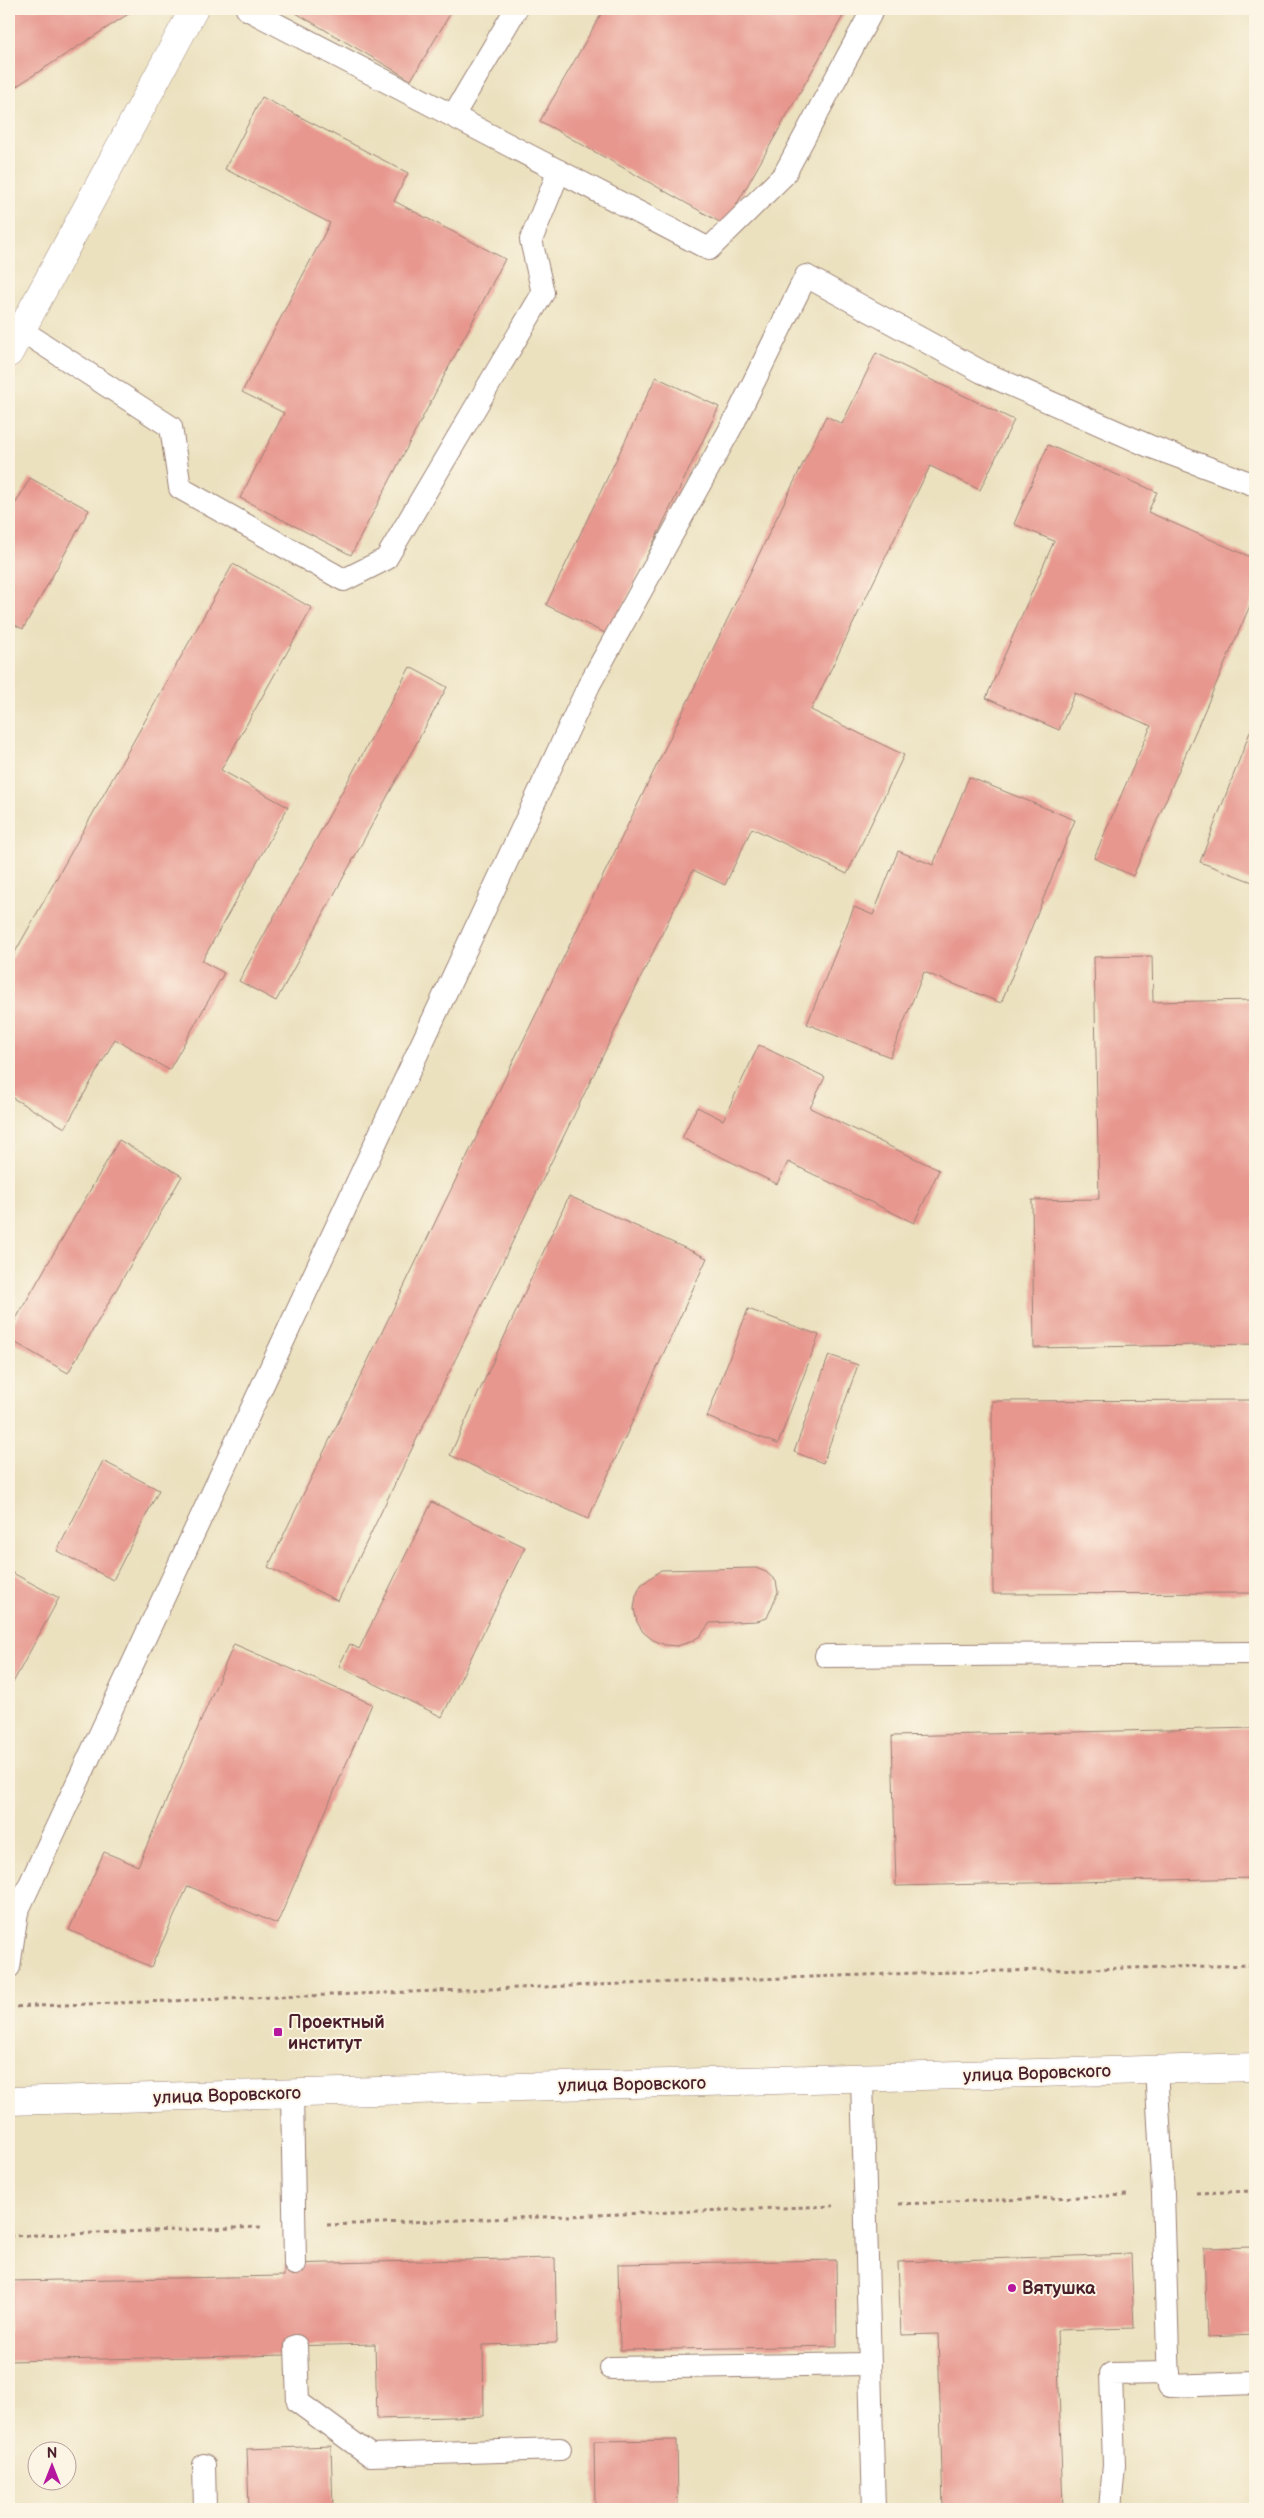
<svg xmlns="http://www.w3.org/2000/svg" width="1264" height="2518" font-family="'Balsamiq Sans',sans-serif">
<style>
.building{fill:#e7978e}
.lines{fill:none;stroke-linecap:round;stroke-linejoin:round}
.service-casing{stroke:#9a8075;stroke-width:24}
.minor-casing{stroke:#9a8075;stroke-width:29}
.secondary-casing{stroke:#9a8075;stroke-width:29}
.path{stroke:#9a8075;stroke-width:3;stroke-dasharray:4 4;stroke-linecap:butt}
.service{stroke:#fff;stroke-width:22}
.minor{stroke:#fff;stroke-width:28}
.secondary{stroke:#fff;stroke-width:28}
.poi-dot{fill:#b5179e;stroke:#fcf5e5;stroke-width:2}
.labels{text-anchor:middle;stroke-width:4;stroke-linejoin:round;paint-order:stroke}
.poi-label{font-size:18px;font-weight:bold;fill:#4a1f2b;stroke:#fcf5e5;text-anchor:start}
.street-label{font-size:18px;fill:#4a1f2b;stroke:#fcf5e5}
</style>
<rect width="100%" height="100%" fill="#fcf5e5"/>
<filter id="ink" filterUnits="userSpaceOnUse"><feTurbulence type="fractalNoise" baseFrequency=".02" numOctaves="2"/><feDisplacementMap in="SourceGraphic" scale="10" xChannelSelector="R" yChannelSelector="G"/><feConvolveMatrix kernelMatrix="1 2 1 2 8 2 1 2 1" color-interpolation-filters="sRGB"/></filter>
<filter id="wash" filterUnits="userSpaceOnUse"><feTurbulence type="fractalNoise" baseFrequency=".0096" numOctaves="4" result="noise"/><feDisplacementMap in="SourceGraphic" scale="20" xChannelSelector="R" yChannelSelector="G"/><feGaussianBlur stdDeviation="1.12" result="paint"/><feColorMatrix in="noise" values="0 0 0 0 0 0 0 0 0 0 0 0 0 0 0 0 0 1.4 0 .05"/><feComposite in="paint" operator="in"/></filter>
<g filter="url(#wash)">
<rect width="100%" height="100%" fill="#ebe1bf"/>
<g id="blocks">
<g class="building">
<polygon points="9,9 136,9 9,91"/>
<polygon points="289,9 453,9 411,80"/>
<polygon points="604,9 847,9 725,225 540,121"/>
<polygon points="262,97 408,173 394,201 505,259 351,555 240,498 284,413 242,392 330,223 225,169"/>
<polygon points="876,353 1014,420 980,490 930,466 811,710 904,755 847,874 752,828 725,885 693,870 338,1601 268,1567 826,416 842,424"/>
<polygon points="656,377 719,407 609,635 546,605"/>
<polygon points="1048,445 1157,492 1148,512 1255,559 1255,594 1133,876 1094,858 1151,726 1075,693 1059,730 986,698 1054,541 1014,524"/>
<polygon points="30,478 89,510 23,629 9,622 9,515"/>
<polygon points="233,564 312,608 221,770 288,807 202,961 224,973 169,1070 115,1039 65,1128 9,1096 9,963"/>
<polygon points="410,667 447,687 276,1001 239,981"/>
<polygon points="1255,719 1255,883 1200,862"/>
<polygon points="969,777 1075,820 1001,1003 924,972 890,1057 807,1024 854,907 873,915 898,851 933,865"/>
<polygon points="1152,956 1153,1002 1255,1000 1255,1344 1034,1348 1032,1200 1099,1199 1094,957"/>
<polygon points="759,1045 825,1077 810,1108 939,1170 914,1223 788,1162 777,1184 682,1138 697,1107 723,1120"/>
<polygon points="119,1140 182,1176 68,1373 9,1339 9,1331"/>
<polygon points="569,1196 707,1258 588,1519 450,1455"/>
<polygon points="748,1309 819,1335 778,1444 707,1417"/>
<polygon points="829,1355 858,1365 823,1463 794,1452"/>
<polygon points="1255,1400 1255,1593 993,1594 992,1401"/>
<polygon points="103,1461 159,1490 113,1580 57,1551"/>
<polygon points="432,1502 525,1547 442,1717 339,1666 350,1644 359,1649"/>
<polygon points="756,1568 766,1572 776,1581 778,1592 767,1618 757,1621 710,1623 700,1636 690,1642 677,1646 665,1645 653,1640 643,1632 637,1622 634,1609 636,1596 641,1585 661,1570"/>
<polygon points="9,1571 59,1598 9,1690"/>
<polygon points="234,1644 372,1704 277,1924 188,1886 151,1967 69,1930 104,1852 138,1866"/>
<polygon points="1255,1728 1255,1878 896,1886 892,1736"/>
<polygon points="1255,2247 1255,2335 1207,2337 1204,2248"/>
<polygon points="1131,2254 1134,2328 1057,2330 1063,2509 943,2509 938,2334 901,2335 898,2262"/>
<polygon points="555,2258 557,2343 483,2345 484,2416 377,2419 375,2344 286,2346 286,2355 9,2361 9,2281 284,2276 284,2264"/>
<polygon points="836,2260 837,2346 620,2350 618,2264"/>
<polygon points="677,2440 678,2509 595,2509 594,2441"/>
<polygon points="331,2446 333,2509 249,2509 247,2449"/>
</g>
</g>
</g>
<g filter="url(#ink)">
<use href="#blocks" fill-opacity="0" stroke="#9a8075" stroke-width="1"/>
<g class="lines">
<g class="service-casing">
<g id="service">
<polyline points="247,9 709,249 784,175 873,9"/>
<polyline points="453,116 516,9"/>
<polyline points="21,330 171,427 180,488 344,580 386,559 543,293 531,240 559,171"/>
<polyline points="826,1656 1255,1653"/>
<polyline points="9,1967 17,1912 589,685 734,422 806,276 982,372 1149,446 1255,485"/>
<polyline points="1156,2069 1163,2194 1169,2386 1255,2383"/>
<polyline points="862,2079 874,2509"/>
<polyline points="292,2093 295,2264"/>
<polyline points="296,2346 298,2402 370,2455 560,2449"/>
<polyline points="611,2368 869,2364"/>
<polyline points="204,2465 205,2509"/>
<polyline points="1110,2509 1114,2465 1111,2374 1169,2373"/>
</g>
</g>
<g class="minor-casing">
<polyline id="minor" points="9,353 194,9"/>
</g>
<g class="secondary-casing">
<polyline id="secondary" points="9,2101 1255,2067"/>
</g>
<g class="path">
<polyline points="9,2007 918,1973 1255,1965"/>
<polyline points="1196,2193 1255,2191"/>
<polyline points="899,2204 1130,2195"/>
<polyline points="327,2225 833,2206"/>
<polyline points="9,2236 263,2227"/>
</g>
<use href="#service" class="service"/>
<use href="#minor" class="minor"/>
<use href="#secondary" class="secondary"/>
</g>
</g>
<g class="poi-dot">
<rect x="273" y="2027" width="10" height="10" rx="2.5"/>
<circle cx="1012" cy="2288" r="5"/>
</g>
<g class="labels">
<g class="poi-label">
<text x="288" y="2028">Проектный<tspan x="288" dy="21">институт</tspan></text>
<text x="1022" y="2294">Вятушка</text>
</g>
<g class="street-label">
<text transform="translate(1037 2073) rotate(-2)" y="6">улица Воровского</text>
<text transform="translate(632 2084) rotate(-1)" y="6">улица Воровского</text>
<text transform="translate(227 2095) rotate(-2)" y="6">улица Воровского</text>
</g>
</g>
<rect width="1264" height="2518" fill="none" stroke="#fcf5e5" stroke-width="30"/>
<g transform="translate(52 2466)"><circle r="24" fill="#fcf5e5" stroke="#b59f9b"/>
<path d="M0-4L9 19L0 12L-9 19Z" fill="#b5179e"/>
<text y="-8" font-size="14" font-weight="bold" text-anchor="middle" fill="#4a1f2b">N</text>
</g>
</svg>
